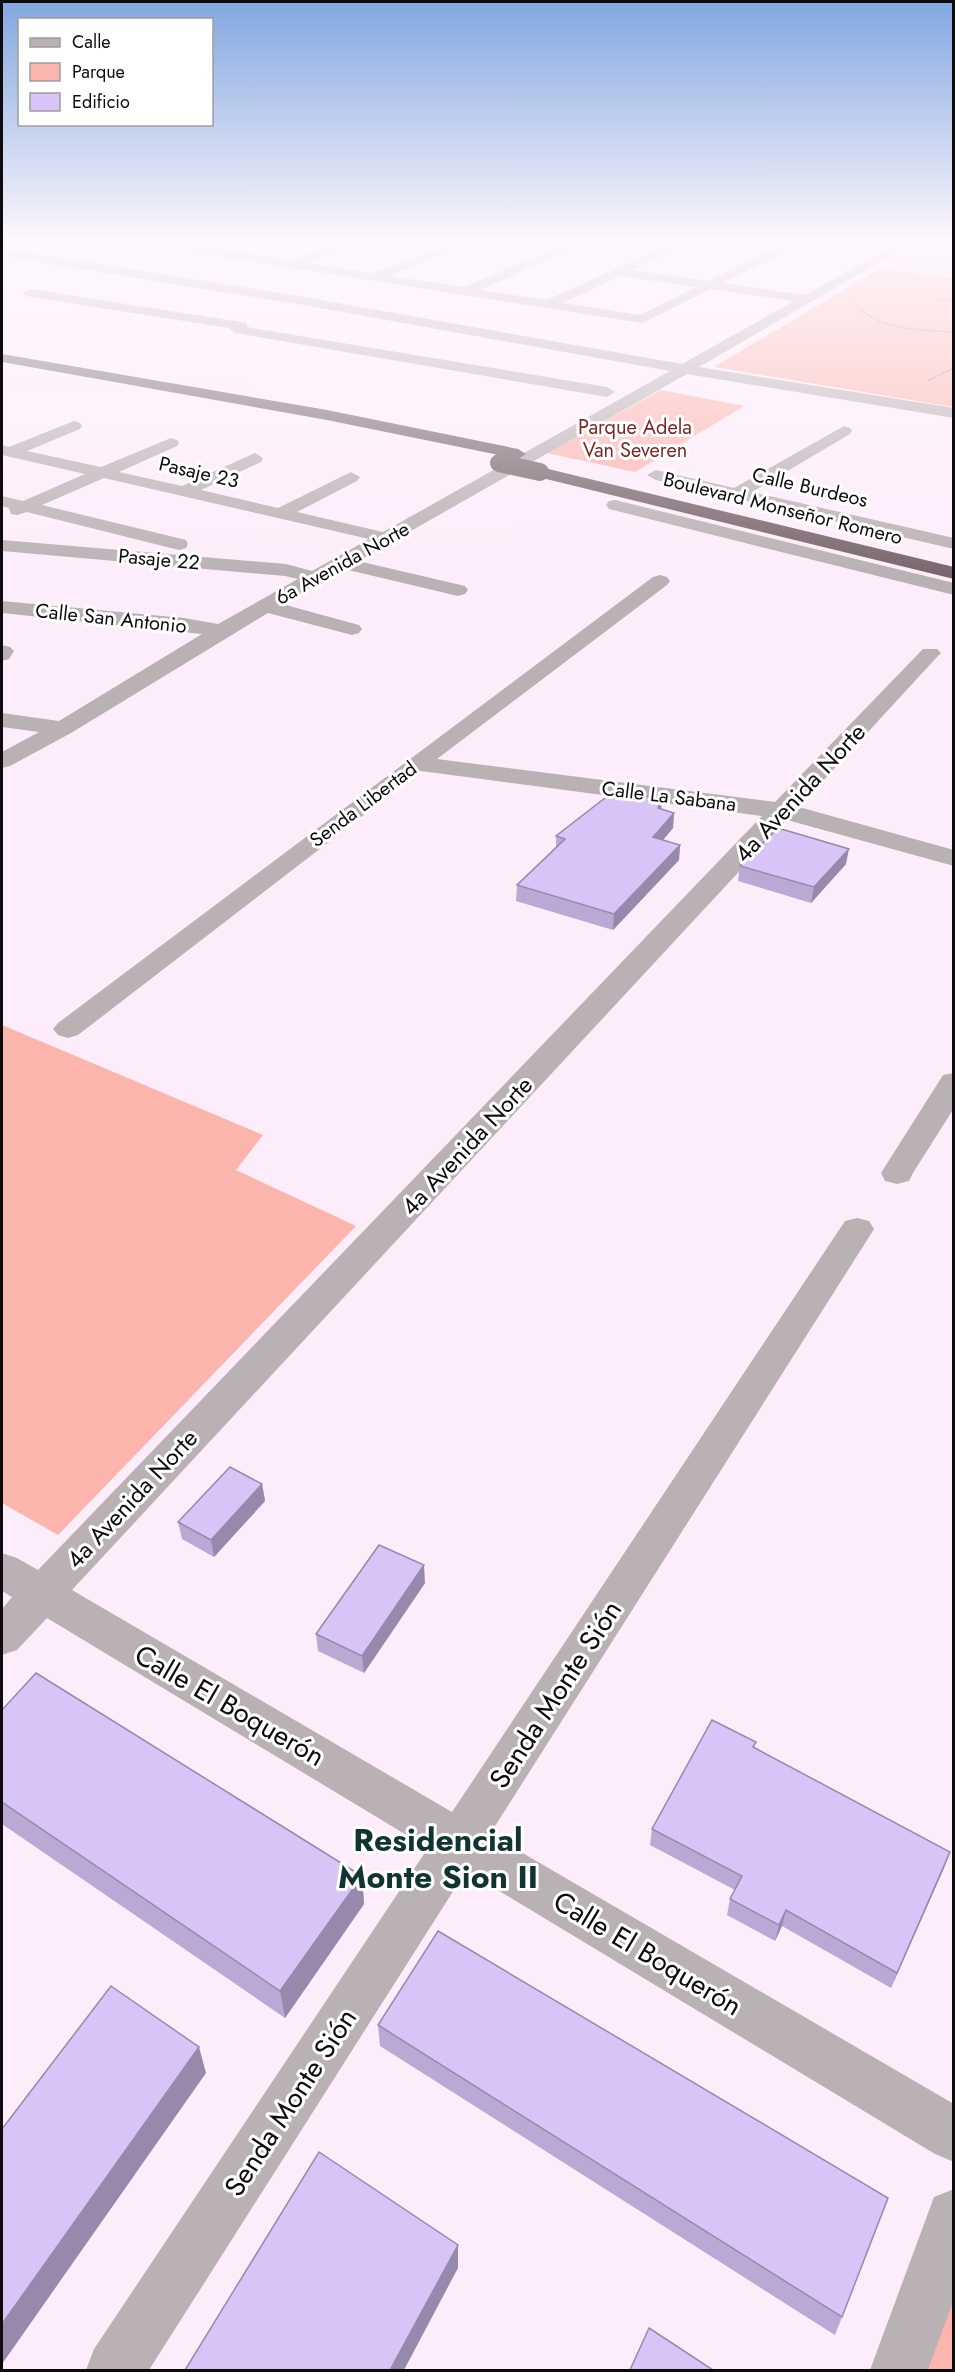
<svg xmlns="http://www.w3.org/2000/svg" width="955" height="2372" font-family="Jost,sans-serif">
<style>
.built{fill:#f3def0}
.green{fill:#fbb5ad}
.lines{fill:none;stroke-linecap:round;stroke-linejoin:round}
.path{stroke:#8a7f88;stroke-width:1.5;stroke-dasharray:1.5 1.5;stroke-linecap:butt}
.minor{fill:#bab1b4;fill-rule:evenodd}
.highway{fill:#79676d;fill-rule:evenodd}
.highway-bridge{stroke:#79676d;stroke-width:18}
.wall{fill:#baa9d4}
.shaded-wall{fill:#9789ac}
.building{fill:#d8c4f6;stroke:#9789ac;stroke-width:1.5}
.labels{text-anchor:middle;stroke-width:6;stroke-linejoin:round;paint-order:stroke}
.far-park-label{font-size:20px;fill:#7e2824;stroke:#fff}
.far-street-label{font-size:20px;fill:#0f0a0e;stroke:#fff}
.street-label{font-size:24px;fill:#0f0a0e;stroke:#fff}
.near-street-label{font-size:28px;fill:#0f0a0e;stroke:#fff}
.near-neighbourhood-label{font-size:32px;font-weight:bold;fill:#113433;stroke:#fff}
</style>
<rect width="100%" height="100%" fill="#fdedfa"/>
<polygon class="built" points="918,242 953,242 953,276 877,266"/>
<g class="green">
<polygon points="881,268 953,278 953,407 714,367"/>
<polygon points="661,390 744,406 635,472 547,453"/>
<polygon points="2,1025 263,1135 236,1170 356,1226 58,1535 2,1503"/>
<polygon points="953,2297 953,2370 928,2370"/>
</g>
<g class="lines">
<g class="path">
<polyline points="939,299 954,301"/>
<path d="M 855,303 C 876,331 922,330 954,332"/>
<polyline points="929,380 954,368"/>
</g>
<g class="minor">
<path d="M 146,242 L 175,242 L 291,260 L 340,242 L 357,242 L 307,263 L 373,273 L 457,242 L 474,242 L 390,276 L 464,287 L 572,242 L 588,242 L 480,290 L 547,300 L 674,242 L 690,242 L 633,270 L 708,281 L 781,245 L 785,246 L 785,252 L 723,283 L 805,295 L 899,242 L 914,242 L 699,367 L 954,408 L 954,418 L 687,374 L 358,561 L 465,586 L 468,590 L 465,594 L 458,596 L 344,569 L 282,604 L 359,625 L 362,629 L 359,633 L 352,635 L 268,613 L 71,733 L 10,766 L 2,768 L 2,752 L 39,732 L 2,727 L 2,713 L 59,721 L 202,634 L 2,613 L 2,601 L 184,618 L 218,624 L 298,579 L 285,576 L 2,551 L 2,540 L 286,564 L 312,571 L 369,539 L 104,478 L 42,505 L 186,540 L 188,544 L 186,548 L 179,550 L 27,512 L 17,515 L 11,514 L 9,508 L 2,506 L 2,496 L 23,501 L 85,474 L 2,455 L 2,445 L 9,447 L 74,421 L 80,423 L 82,426 L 80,429 L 27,451 L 101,467 L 171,438 L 177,440 L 179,443 L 177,446 L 119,472 L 182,486 L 255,453 L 263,458 L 261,462 L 201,490 L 278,508 L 351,472 L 360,477 L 357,481 L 297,512 L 383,532 L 670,371 L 304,305 L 2,256 L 2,248 L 304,297 L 682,364 L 794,301 L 711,289 L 642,323 L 152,246 ZM 620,276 L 696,287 L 640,315 L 563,303 Z"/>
<polygon points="30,289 241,322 246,323 247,327 607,387 615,392 607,397 235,333 229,328 25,296 23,293"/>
<polygon points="844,426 850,428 852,431 850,434 752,492 954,538 954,549 656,480 647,475 656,470 734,488"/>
<polygon points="615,500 954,583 954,595 609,509 606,505 609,501"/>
<polygon points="660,575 667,577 670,581 667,585 437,759 775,802 923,649 937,649 941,653 937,657 799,807 954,850 954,866 787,820 72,1590 452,1812 845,1221 857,1218 869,1221 874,1229 869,1237 490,1834 954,2104 954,2162 935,2154 466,1871 149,2370 86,2370 94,2349 428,1848 47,1618 17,1650 2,1655 2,1609 12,1597 2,1591 2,1553 17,1558 38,1570 762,816 421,771 78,1035 68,1038 58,1035 53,1029 58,1023 653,577"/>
<polygon points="2,645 10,647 14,651 9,659 2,661"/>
<polygon points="954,1073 954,1108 913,1173 909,1181 897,1184 885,1181 881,1173 943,1075"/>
<polygon points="954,2189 954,2299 928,2370 870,2370 934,2197"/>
</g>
<g class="highway">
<polygon points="2,354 327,410 518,449 526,454 518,459 327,420 2,362"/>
<polygon points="540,467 954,567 954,579 534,476 531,472 534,468"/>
</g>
<polyline class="highway-bridge" points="499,463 540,472"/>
</g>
<g class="wall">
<polygon points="662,809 674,813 673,828 663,840 680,845 679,860 613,930 516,901 517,885 556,847 556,836"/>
<polygon points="846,864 811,903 738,881 740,866"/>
<polygon points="262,1484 265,1501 214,1557 182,1539 178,1522"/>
<polygon points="425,1583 364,1673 318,1651 316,1634"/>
<polygon points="2,1710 362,1876 364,1904 285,2018 2,1824"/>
<polygon points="755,1748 944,1868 891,1988 782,1926 775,1941 727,1915 730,1899 735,1890 650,1845 652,1829"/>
<polygon points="378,2025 842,2317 835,2335 380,2046"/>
</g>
<g class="shaded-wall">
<polygon points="662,799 661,814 658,808"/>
<polygon points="674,813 673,828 652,853 653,837"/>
<polygon points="680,845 679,860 613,930 614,914"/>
<polygon points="849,849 846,864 811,903 814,887"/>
<polygon points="262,1484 265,1501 214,1557 211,1540"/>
<polygon points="424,1565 425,1583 364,1673 362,1656"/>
<polygon points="950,1852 944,1868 891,1988 897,1973"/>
<polygon points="362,1876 364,1904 285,2018 280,1991"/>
<polygon points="786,1910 782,1926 775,1941 779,1925"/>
<polygon points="199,2047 206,2073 2,2364 2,2324"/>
<polygon points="458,2245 458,2268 404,2370 390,2370"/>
</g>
<g class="building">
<polygon points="614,791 662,799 658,808 674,813 653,837 680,845 614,914 517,885 565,839 556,836"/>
<polygon points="778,828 849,849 814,887 740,866"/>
<polygon points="230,1467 262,1484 211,1540 178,1522"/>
<polygon points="379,1545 424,1565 362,1656 316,1634"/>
<polygon points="36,1673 362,1876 280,1991 2,1802 2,1710"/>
<polygon points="712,1720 756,1742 753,1747 950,1852 897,1973 786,1910 779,1925 730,1899 742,1876 652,1829"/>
<polygon points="438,1931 888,2198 842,2317 378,2025"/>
<polygon points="111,1986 199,2047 2,2324 2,2129"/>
<polygon points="319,2152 458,2245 390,2370 185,2370"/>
<polygon points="649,2328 713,2370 630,2370"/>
</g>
<linearGradient id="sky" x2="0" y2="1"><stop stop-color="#82a7df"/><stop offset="0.42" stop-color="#fef7fd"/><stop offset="1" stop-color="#fef7fd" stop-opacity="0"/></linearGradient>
<rect width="955" height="574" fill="url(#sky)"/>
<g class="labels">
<g class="far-park-label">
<text x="635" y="434">Parque Adela<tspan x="635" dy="23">Van Severen</tspan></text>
</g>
<g class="far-street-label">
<text transform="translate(199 472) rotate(13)" y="7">Pasaje 23</text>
<text transform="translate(810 487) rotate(13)" y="7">Calle Burdeos</text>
<text transform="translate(783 508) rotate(14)" y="7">Boulevard Monseñor Romero</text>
<text transform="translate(159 559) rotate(5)" y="7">Pasaje 22</text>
<text transform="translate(342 563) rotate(-29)" y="7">6a Avenida Norte</text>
<text transform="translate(111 618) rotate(6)" y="7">Calle San Antonio</text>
<text transform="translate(669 796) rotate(7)" y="7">Calle La Sabana</text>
<text transform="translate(363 804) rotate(-37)" y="7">Senda Libertad</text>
</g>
<g class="street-label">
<text transform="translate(800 793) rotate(-47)" y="8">4a Avenida Norte</text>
<text transform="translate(467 1146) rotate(-47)" y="8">4a Avenida Norte</text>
<text transform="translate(132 1499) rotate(-47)" y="8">4a Avenida Norte</text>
</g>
<g class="near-street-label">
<text transform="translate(555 1694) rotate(-57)" y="10">Senda Monte Sión</text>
<text transform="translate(230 1705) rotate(30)" y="10">Calle El Boquerón</text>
<text transform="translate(648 1953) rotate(31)" y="10">Calle El Boquerón</text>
<text transform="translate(290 2102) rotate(-57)" y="10">Senda Monte Sión</text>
</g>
<g class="near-neighbourhood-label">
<text x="438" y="1851">Residencial<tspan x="438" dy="37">Monte Sion II</tspan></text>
</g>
</g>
<rect width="955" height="2372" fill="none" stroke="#0f0a0e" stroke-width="6"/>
<rect x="18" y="18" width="195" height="108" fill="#ffffff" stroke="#9f9d9f" stroke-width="1.5"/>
<rect x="30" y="38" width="30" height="9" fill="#bab1b4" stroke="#9f9d9f" stroke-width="1.5"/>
<text x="72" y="48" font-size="18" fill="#0f0a0e">Calle</text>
<rect x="30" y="63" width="30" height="18" fill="#fbb5ad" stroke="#9f9d9f" stroke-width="1.5"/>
<text x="72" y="78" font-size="18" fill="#0f0a0e">Parque</text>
<rect x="30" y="93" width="30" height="18" fill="#d8c4f6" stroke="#9f9d9f" stroke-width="1.5"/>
<text x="72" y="108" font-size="18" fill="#0f0a0e">Edificio</text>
</svg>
